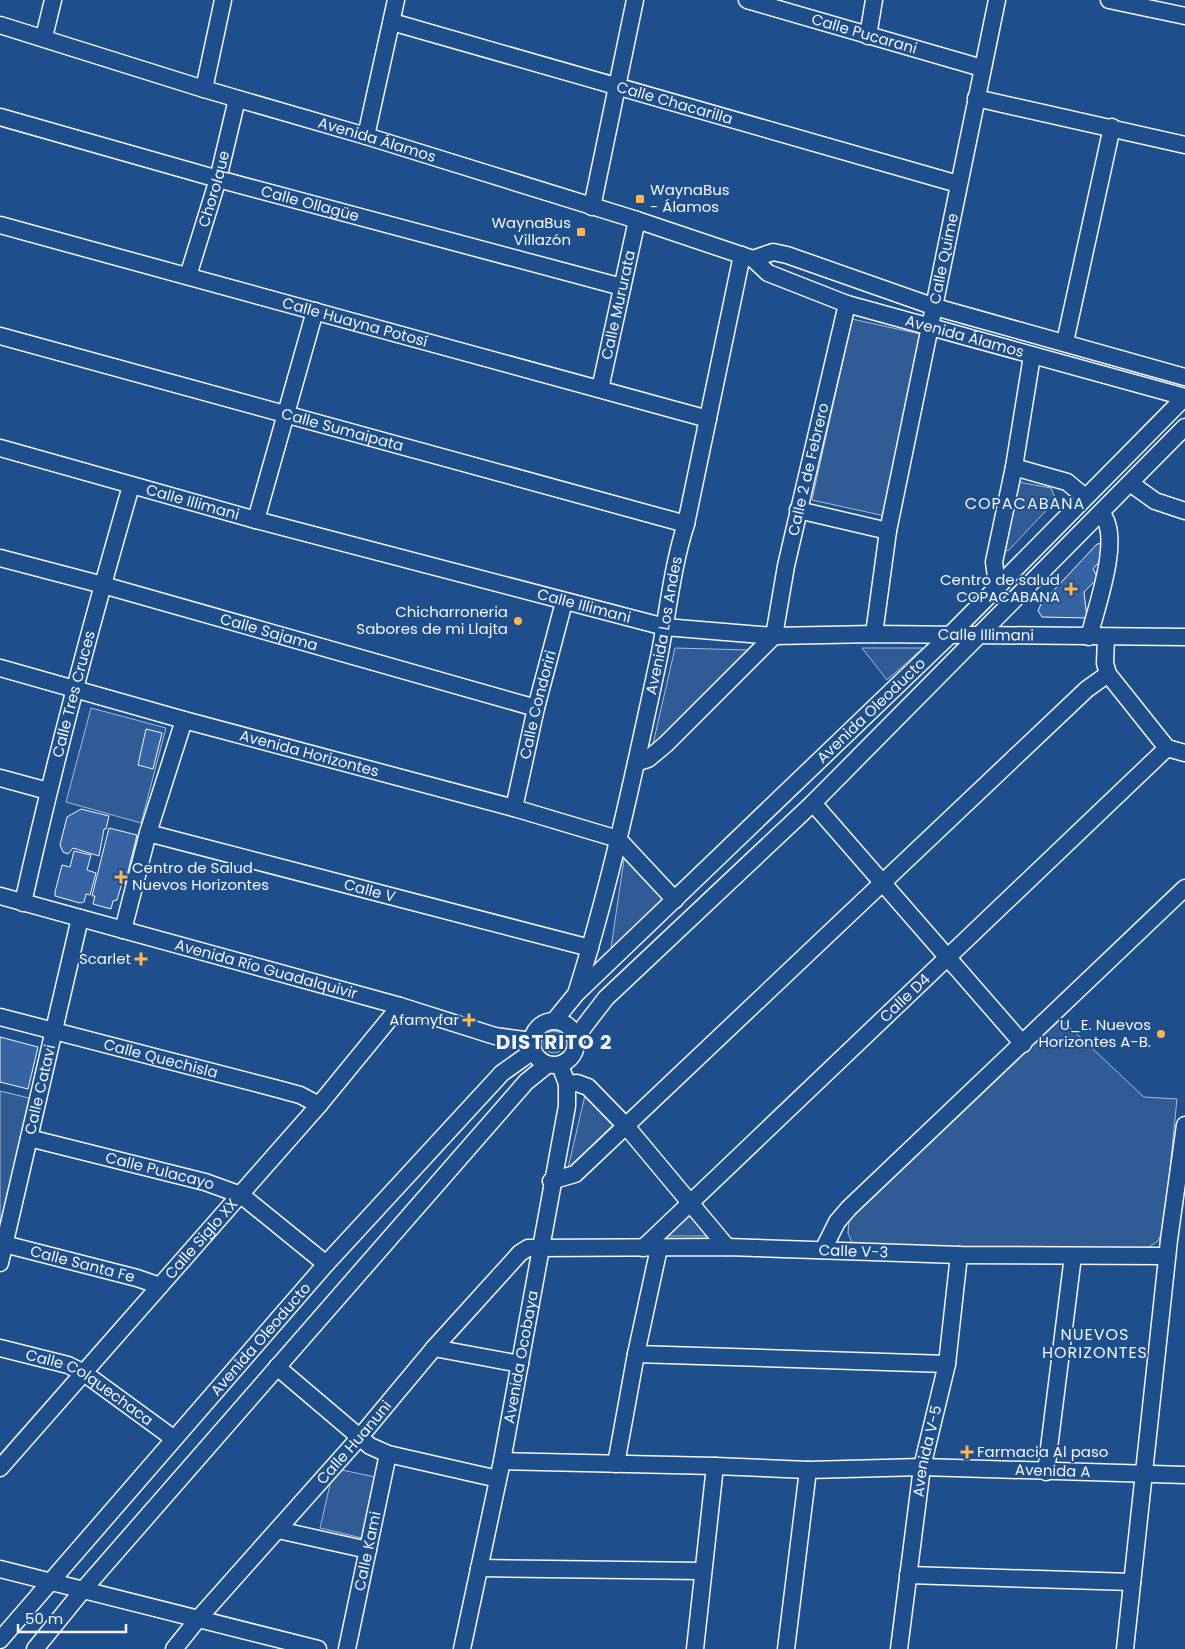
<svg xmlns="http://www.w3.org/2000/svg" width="1185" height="1649" font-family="Poppins,sans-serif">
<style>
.built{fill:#305b95;stroke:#a8bbd7}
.building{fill:#3563a3;stroke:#f2f6ff}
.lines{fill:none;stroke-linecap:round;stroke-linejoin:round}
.minor-casing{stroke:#f2f6ff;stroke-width:19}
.minor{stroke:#1f4e8c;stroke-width:16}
.poi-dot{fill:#ffb74d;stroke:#1f4e8c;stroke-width:2}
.labels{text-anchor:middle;stroke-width:4;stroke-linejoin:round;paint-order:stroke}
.street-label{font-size:15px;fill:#f2f6ff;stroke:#1f4e8c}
.poi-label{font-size:15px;fill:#f2f6ff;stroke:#1f4e8c;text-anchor:end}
.neighbourhood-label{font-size:16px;letter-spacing:1px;fill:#f2f6ff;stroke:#1f4e8c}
.district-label{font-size:20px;font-weight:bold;letter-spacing:1px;fill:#f2f6ff;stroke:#1f4e8c}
</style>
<rect width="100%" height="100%" fill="#1f4e8c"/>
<g class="built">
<polygon points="852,319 920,334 885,516 812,500"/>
<polygon points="1013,481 1051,488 1056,500 1009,550 1006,551 1004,549"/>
<polygon points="675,648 749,650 653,744"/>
<polygon points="862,648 923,648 887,680"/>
<polygon points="91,708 166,728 141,823 66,802"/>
<polygon points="624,859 664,900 611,948"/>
<polygon points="1061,1019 1144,1097 1177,1099 1164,1228 1158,1241 1140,1253 853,1245 848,1233 849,1219"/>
<circle cx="554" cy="1042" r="11"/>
<polygon points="0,1091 33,1099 6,1226 0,1224"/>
<polygon points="586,1091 613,1125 568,1168"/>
<polygon points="691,1213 712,1236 665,1236"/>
<polygon points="342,1470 375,1477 362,1538 320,1528 331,1480"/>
</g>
<g class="building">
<polygon points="1105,543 1104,556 1093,569 1098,578 1084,592 1087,618 1042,617 1038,611 1041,604 1097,544"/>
<polygon points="146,729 162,733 153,769 138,765"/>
<polygon points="81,809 109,816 106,829 104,829 99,856 73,848 68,854 63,852 60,845 67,817"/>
<polygon points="109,828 137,835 125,884 122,883 117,900 113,901 111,909 93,904 95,896 92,896"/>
<polygon points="74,851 91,855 87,870 96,873 90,895 86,894 84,902 80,903 55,896 55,892 62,865 70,867"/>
<polygon points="0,1037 38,1047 28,1089 0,1082"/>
</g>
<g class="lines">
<g class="minor-casing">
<g id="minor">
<path id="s1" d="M 747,0 L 982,68"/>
<polyline points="1109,0 1185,16"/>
<path id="s2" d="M 392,22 L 958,184"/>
<path id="s3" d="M 0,25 L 204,89 L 366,136 L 637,220 L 753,259 L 768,273 L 847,304 L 1185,397"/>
<polyline points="868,36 874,0"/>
<polyline points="44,37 53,0"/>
<polyline points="204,89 223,0"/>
<polyline points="976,98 1185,145"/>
<path id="s4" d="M 0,117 L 218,179 L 622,287"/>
<polyline points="366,136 396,0"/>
<polyline points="592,207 635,0"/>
<path id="s5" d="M 0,225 L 708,419"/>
<polyline points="753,259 773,252 787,255 935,307 1185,377"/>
<path id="s6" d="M 188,276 L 218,179 L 237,99"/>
<path id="s7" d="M 0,336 L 686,524"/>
<polyline points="1065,342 1112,127"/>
<path id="s8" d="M 600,389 L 637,220"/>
<path id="s9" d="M 0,448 L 256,520 L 665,627 L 774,636 L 874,634 L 1185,637"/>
<polyline points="1014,467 1067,482 1085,497"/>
<polyline points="1130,483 1155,501 1185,511"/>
<polyline points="798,510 888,531"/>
<polyline points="256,520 315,311"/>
<path id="s10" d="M 0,558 L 103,585 L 536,708"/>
<polyline points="1001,583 996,577 994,562 1014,467 1032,356"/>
<path id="s11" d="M 874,634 L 888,531 L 997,0"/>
<path d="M 1089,637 C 1096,608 1123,535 1101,513"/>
<polyline points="1106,637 1105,663 1108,674 1167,748 1185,753"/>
<path id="s12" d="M 0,668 L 184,720 L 514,808 L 618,839 L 675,900"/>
<path id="s13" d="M 636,763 L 648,759 L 666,744 L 774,636 L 786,566 L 847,304"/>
<polyline points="0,778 48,791"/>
<polyline points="813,803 1023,1044"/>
<path id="s14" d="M 514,808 L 536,708 L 564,602"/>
<path id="s15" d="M 148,833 L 590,948"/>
<path id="s16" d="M 0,896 L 400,1006 L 495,1036 L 532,1041"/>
<path id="s17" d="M 23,903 C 54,763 91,624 131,486"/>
<polyline points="123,930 148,833 184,720"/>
<path id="s18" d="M 577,991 C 611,882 635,769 659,657 C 668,613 672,567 686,524 L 742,255"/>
<path id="s19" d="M 0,1017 L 278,1089 L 300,1095 L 319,1105"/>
<circle cx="554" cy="1043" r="22"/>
<path id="s20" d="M 554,1021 L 576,994 L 950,635 L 1185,397"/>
<polyline points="576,1037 606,998 813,803 1185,427"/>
<polyline points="567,1084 577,1083 588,1087 626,1126 727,1247"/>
<path id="s21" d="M 29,1138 L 205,1182 L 241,1195 L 326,1264"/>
<polyline points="551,1181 575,1174 1087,689 1108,674"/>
<path id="s22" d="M 4,1244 L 137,1278 L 160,1286"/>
<path id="s23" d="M 643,1248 L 1167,748"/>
<polyline points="823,1250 837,1222 849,1208 1185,888"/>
<path id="s24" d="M 0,1263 L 80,918"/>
<path id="s25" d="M 0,1348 L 68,1365 L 84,1373 L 173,1438"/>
<polyline points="434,1348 520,1364"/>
<polyline points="636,1354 947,1364"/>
<polyline points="277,1367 370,1446 388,1454 498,1479"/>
<path id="s26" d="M 502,1461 L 715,1466 L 808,1470 L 922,1467 L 1185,1475"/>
<polyline points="616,1464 636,1354 659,1248"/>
<path id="s27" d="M 0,1468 L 319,1105 L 400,1006"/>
<polyline points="1046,1472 1073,1256"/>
<polyline points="278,1530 368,1550"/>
<polyline points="479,1568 703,1571"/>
<polyline points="0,1569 318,1649"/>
<polyline points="908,1575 1132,1582"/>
<path id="s28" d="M 0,1640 L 326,1264 L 502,1073 L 533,1051"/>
<polyline points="35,1649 83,1590 526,1082 547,1065"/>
<path id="s29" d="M 174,1649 L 198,1619 L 359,1438 L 434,1348 L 520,1253 L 528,1248 L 727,1247 L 959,1255 L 1167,1256"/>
<path id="s30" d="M 347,1649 L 388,1454"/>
<path id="s31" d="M 462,1649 L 502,1461 L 567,1106 L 567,1084 L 560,1065"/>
<polyline points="695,1649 715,1466"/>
<polyline points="786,1649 808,1470"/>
<path id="s32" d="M 899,1649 L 922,1467 L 947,1364 L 959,1255"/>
<polyline points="1125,1649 1169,1240 1185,1125"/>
</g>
</g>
<use href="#minor" class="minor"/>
</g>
<g class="poi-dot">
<rect x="635" y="194" width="10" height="10" rx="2.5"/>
<rect x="576" y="227" width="10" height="10" rx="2.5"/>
<path d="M1068.5 581.5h5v5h5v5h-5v5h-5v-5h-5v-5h5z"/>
<circle cx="518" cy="621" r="5"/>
<path d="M118.5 869.5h5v5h5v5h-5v5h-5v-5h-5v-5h5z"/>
<path d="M138.5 951.5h5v5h5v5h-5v5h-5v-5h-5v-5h5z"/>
<path d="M466.5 1012.5h5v5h5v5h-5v5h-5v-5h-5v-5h5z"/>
<circle cx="1161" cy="1034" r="5"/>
<path d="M964.5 1444.5h5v5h5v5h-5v5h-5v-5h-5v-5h5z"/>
</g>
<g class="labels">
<g class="street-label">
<text dy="5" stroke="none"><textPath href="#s1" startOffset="122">Calle Pucarani</textPath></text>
<text dy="5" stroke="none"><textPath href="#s2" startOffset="294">Calle Chacarilla</textPath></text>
<text dy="5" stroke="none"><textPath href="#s3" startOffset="394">Avenida Álamos</textPath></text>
<text dy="5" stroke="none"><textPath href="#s6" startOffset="91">Chorolque</textPath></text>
<text dy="5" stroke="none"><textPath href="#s4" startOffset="322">Calle Ollagüe</textPath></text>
<text dy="5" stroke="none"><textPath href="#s11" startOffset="382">Calle Quime</textPath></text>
<text dy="5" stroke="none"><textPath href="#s8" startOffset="86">Calle Mururata</textPath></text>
<text dy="5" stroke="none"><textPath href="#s5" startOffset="368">Calle Huayna Potosí</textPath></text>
<text dy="5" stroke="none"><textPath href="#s3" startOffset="1016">Avenida Álamos</textPath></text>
<text dy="5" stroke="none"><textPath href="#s7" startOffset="355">Calle Sumaipata</textPath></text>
<text dy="5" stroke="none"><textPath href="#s13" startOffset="359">Calle 2 de Febrero</textPath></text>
<text dy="5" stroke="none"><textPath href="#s9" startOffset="200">Calle Illimani</textPath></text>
<text dy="5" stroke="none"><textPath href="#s9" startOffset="605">Calle Illimani</textPath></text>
<text dy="5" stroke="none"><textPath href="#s18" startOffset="376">Avenida Los Andes</textPath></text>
<text dy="5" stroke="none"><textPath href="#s10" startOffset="279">Calle Sajama</textPath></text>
<text dy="5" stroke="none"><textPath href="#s9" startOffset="1010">Calle Illimani</textPath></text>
<text dy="5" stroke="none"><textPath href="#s17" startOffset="215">Calle Tres Cruces</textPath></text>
<text dy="5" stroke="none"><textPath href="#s14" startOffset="106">Calle Condoriri</textPath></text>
<text dy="5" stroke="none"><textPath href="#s20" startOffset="444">Avenida Oleoducto</textPath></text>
<text dy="5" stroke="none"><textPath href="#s12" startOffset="321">Avenida Horizontes</textPath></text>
<text dy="5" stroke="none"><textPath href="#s15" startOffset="229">Calle V</textPath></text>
<text dy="5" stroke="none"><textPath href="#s16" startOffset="276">Avenida Río Guadalquivir</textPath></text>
<text dy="5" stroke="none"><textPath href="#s23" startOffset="362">Calle D4</textPath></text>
<text dy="5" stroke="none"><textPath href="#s19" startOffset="166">Calle Quechisla</textPath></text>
<text dy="5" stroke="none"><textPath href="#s24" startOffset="178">Calle Catavi</textPath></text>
<text dy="5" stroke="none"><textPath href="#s21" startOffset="135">Calle Pulacayo</textPath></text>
<text dy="5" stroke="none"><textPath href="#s27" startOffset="305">Calle Siglo XX</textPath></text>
<text dy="5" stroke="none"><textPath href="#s29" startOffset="861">Calle V-3</textPath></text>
<text dy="5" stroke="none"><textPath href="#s22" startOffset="81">Calle Santa Fe</textPath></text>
<text dy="5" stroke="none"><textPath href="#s28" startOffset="398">Avenida Oleoducto</textPath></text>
<text dy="5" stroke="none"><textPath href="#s31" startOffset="298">Avenida Ocobaya</textPath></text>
<text dy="5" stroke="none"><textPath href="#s25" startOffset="99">Calle Colquechaca</textPath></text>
<text dy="5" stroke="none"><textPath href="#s29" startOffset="274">Calle Huanuni</textPath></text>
<text dy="5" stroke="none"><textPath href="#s32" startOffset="200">Avenida V-5</textPath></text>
<text dy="5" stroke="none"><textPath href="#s26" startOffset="551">Avenida A</textPath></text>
<text dy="5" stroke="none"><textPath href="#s30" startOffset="100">Calle Kami</textPath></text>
</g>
<g class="poi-label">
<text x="650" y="195" text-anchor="start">WaynaBus<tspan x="650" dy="17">- Álamos</tspan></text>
<text x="571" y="228">WaynaBus<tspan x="571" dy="17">Villazón</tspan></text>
<text x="1060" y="585">Centro de salud<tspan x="1060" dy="17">COPACABANA</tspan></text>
<text x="508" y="617">Chicharroneria<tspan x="508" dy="17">Sabores de mi Llajta</tspan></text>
<text x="132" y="873" text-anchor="start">Centro de Salud<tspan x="132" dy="17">Nuevos Horizontes</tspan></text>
<text x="131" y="964">Scarlet</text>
<text x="459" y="1025">Afamyfar</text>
<text x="1151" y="1030">U_E. Nuevos<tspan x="1151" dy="17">Horizontes A-B.</tspan></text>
<text x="977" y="1457" text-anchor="start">Farmacia Al paso</text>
</g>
<g class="neighbourhood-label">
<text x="1025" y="509">COPACABANA</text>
<text x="1095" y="1340">NUEVOS<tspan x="1095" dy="18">HORIZONTES</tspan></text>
</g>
<g class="district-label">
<text x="554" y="1049">DISTRITO 2</text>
</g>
</g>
<path d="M18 1624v8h108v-8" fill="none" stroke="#f2f6ff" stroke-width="2.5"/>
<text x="25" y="1624" font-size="15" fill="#f2f6ff" stroke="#1f4e8c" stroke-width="4" paint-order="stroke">50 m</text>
</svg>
